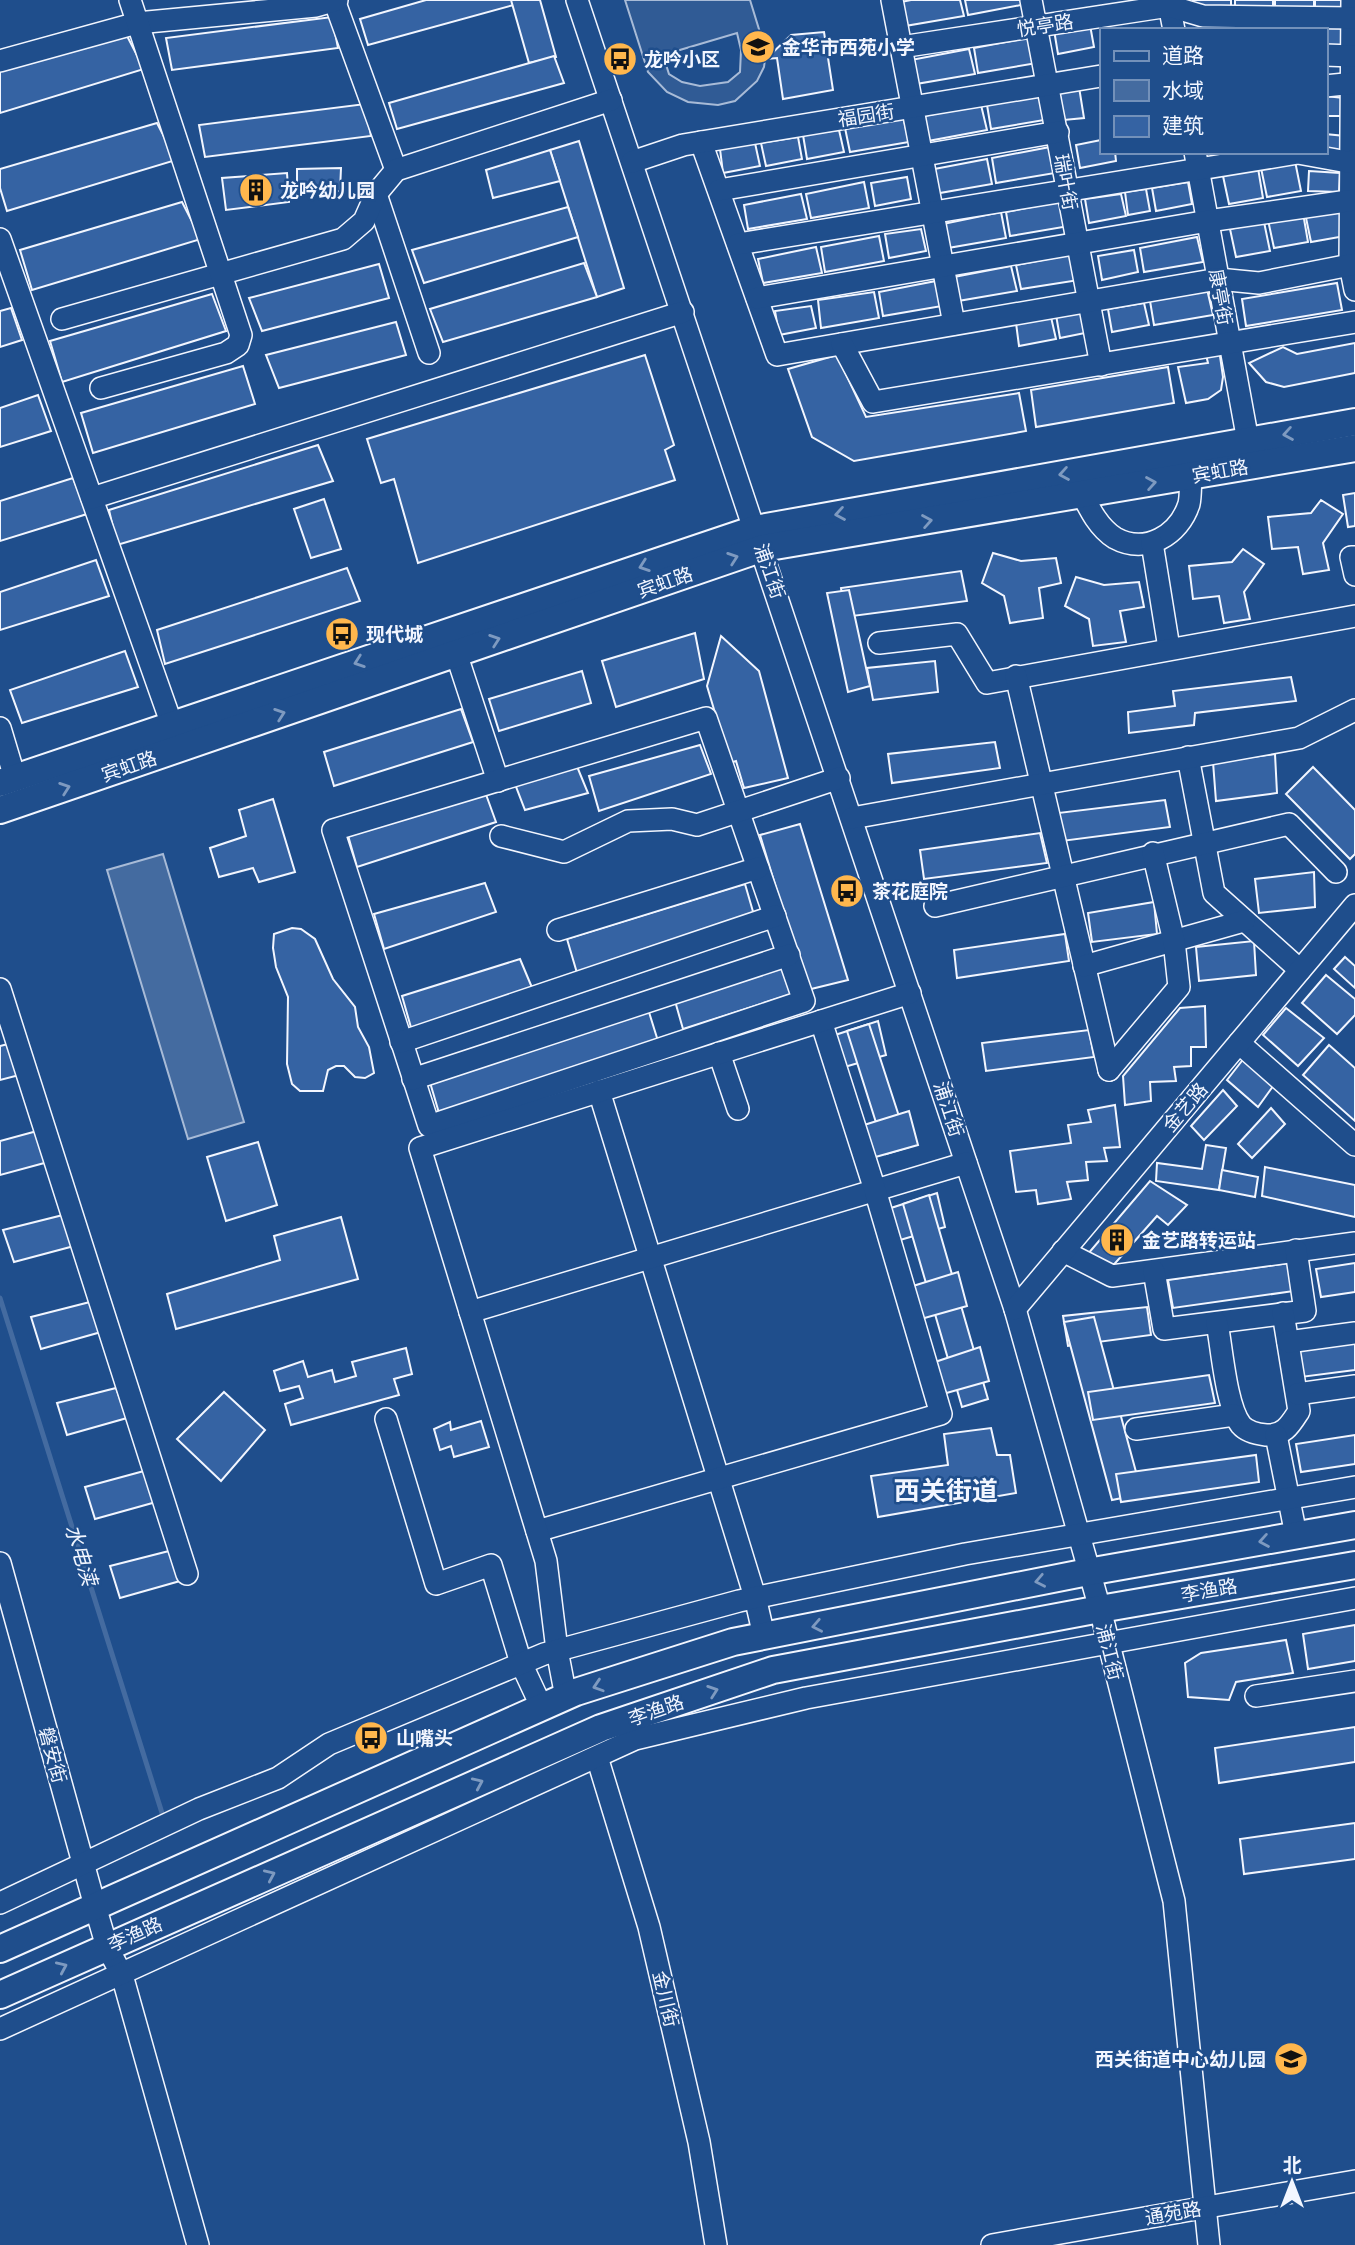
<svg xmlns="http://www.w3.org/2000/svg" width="1355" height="2245" font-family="Commissioner,'Noto Sans SC',sans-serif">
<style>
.built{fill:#305b95;stroke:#a8bbd7;stroke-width:2;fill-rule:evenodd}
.water{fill:#446ba0;stroke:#a8bbd7;stroke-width:2}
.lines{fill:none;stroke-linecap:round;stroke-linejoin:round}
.stream{stroke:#446ba0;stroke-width:5}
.building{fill:#3563a3;stroke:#f2f6ff;stroke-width:2}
.minor-casing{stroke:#f2f6ff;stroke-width:24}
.major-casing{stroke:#f2f6ff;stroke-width:30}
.minor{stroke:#1f4e8c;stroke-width:21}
.major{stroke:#1f4e8c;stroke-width:26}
.oneway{stroke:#7e9ac0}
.labels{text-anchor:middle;stroke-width:5;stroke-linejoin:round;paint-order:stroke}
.street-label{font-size:19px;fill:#f2f6ff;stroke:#1f4e8c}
.poi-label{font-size:19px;font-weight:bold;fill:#f2f6ff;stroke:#1f4e8c;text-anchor:start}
.water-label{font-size:21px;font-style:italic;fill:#f2f6ff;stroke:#1f4e8c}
.district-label{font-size:26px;font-weight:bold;fill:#f2f6ff;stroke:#1f4e8c}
</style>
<rect width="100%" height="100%" fill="#1f4e8c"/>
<path class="built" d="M 625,0 L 750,0 L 766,52 L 764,67 L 757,81 L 735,101 L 718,105 L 688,102 L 667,92 L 648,72 ZM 737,33 L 741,50 L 740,72 L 728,82 L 700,86 L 682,82 L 669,74 L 663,55 Z"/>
<polygon class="water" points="163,854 244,1122 188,1139 107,870"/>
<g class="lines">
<polyline class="stream" points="0,1298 162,1813"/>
</g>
<g class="building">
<polygon points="426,0 532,0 368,45 360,19"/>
<polygon points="511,0 540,0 556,57 529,63"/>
<polygon points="911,0 960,0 964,16 905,26 901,2"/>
<polygon points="965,0 1026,0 1026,4 968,15"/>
<rect x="1193" y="0" width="38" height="9"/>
<rect x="1235" y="0" width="38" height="8"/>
<rect x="1275" y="0" width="39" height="8"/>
<rect x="1315" y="0" width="32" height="9"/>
<polygon points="332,17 338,48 172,70 166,38"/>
<polygon points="1316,23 1348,23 1348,45 1325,45 1325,30 1316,30"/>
<polygon points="1090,25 1094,47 1058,54 1054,30"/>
<polygon points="125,32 144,69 0,113 0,69"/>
<polygon points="824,32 833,90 783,99 777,58 766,59 791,35"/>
<polygon points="1032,37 1037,63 978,73 974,48"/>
<polygon points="969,49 975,74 916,84 911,60"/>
<polygon points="554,56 564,83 397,129 389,103"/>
<polygon points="1079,87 1084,118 1064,120 1059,89"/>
<polygon points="1044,93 1050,119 991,129 987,105"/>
<polygon points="1325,96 1344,98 1343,116 1325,116"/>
<polygon points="365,104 371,136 205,157 199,125"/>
<polygon points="981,105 987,130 928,141 924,116"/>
<polygon points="903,116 909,142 850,152 845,128"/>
<polygon points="157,123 176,160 7,211 0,188 0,169"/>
<polygon points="839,130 844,152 807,159 803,135"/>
<polygon points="1325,134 1345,136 1344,154 1325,152"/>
<polygon points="798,137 802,159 766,166 761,143"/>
<polygon points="1101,140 1101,152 1115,152 1116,161 1080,168 1076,145"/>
<polygon points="579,141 624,288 597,297 550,150"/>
<polygon points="755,143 760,166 723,173 720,149"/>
<polygon points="1050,147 1055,173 996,183 992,158"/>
<polygon points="550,150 560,181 493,198 486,170"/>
<polygon points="987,159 992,184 934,194 929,170"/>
<polygon points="1295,161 1301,191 1267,197 1261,168"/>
<polygon points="341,168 340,191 297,192 297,169"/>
<polygon points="1258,168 1263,198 1229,204 1223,176"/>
<polygon points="1309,171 1340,173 1339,192 1308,191"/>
<polygon points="287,173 289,202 226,210 222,178"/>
<polygon points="907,177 911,199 875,206 871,183"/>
<polygon points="864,182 869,208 811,218 806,194"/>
<polygon points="1188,182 1192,204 1156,211 1152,188"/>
<polygon points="1146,189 1150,211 1128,215 1125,192"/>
<polygon points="801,194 807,219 748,229 744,205"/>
<polygon points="1121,194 1126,216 1089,223 1085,199"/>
<polygon points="1063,201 1069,226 1010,236 1006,212"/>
<polygon points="182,202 201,239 32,290 20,250"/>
<polygon points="1340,206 1345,236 1311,242 1305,213"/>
<polygon points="568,207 578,237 424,283 412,250"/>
<polygon points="1001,212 1006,238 948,248 943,224"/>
<polygon points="1303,213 1308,242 1274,248 1268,220"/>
<polygon points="1264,222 1270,251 1236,257 1230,229"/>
<polygon points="921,229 926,251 889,258 885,234"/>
<polygon points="879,236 884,261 825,272 821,247"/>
<polygon points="1197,237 1203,262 1144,272 1140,248"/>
<polygon points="816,247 822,273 763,283 758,259"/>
<polygon points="1134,250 1138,272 1102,280 1098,256"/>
<polygon points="1074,254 1079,280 1021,289 1016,265"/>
<polygon points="584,263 597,297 443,342 430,309"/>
<polygon points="379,264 389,298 262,331 249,298"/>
<polygon points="1011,266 1017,291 958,301 954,277"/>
<polygon points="936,281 942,306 883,316 879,292"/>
<polygon points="1337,283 1342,310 1246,326 1242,299"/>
<polygon points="1207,289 1213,315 1154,325 1150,301"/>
<polygon points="874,292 879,318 821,328 818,300"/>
<polygon points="212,294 226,331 62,382 50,341"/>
<polygon points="1144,303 1149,325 1112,332 1108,309"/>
<polygon points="811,306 816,328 779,335 775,311"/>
<polygon points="11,308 22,340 0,347 0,311"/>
<polygon points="1081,312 1085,333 1060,338 1056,315"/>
<polygon points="1051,317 1056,339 1019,346 1016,323"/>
<polygon points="396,322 406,355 279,388 266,355"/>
<polygon points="1355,343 1355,373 1284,387 1266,382 1249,363 1283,347 1297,354"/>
<polygon points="1219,349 1223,377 1221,390 1208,399 1186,403 1178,367 1208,363 1205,351"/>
<polygon points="645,355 674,445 665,450 675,480 418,563 394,479 381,483 367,439"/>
<polygon points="837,355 866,417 1019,393 1026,431 854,461 812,437 788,369"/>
<polygon points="243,366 255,404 93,453 81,413"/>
<polygon points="1168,367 1174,403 1036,427 1031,390"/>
<polygon points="38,395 51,431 0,447 0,408"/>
<polygon points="318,445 333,481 117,545 109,510"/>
<polygon points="73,478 87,514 0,541 0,501"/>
<polygon points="1355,493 1355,526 1348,527 1343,495"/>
<polygon points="324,499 341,549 311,558 294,509"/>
<polygon points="1321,500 1343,514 1323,543 1329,570 1303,574 1298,547 1272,549 1268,517 1311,513"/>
<polygon points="1243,549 1264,564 1244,592 1250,619 1224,623 1219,596 1193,599 1189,566 1232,562"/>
<polygon points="993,553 1021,561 1056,558 1061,583 1039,588 1043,618 1010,623 1004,596 982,583"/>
<polygon points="96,560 109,596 0,630 0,592"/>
<polygon points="347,568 360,601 165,664 157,630"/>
<polygon points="961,571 967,601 845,617 841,588"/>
<polygon points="1076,577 1104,585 1139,582 1144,607 1120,611 1126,642 1093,646 1089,619 1065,606"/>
<polygon points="849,590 870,686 848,692 827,593"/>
<polygon points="695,633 704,679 616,707 602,661"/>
<polygon points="721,636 759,671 788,778 744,788 736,761 730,763 707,686"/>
<polygon points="125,651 138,687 22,723 10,690"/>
<polygon points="935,661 938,692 873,700 867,668"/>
<polygon points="582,671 591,703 499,731 489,699"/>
<polygon points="1291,677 1296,701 1195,713 1194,725 1129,733 1128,712 1175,706 1173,691"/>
<polygon points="461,709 473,742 334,786 324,752"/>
<polygon points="995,742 1000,768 892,783 888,754"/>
<polygon points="700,745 711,774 599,811 589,776"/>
<polygon points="1275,754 1277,793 1216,801 1213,762"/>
<polygon points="576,764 588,793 525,810 515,784"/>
<polygon points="1313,767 1355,810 1355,854 1350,859 1286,794"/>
<polygon points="484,789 496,822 357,867 347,832"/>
<polygon points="273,799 295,872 259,882 253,868 219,877 210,848 246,836 239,810"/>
<polygon points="1165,800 1170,827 1062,841 1058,813"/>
<polygon points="800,824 848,980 807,990 760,835"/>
<polygon points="1040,833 1047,863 924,879 920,850"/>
<polygon points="1314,872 1315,907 1259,913 1255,879"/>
<polygon points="485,883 496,912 384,949 374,914"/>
<polygon points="745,884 754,915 577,973 567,939"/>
<polygon points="1154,902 1157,934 1092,942 1088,913"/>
<polygon points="292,928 301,929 315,939 333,979 355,1007 358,1027 369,1047 374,1073 365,1078 355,1077 344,1066 336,1066 328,1070 323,1091 300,1091 292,1084 287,1064 288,997 276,967 273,948 274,934"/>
<polygon points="1065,934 1069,961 957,978 954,950"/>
<polygon points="1254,941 1256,975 1199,981 1196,947"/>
<polygon points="1345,957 1355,966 1355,988 1334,969"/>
<polygon points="520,959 533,990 412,1031 402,996"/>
<polygon points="784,963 795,993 683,1029 673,994"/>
<polygon points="1326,975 1355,999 1355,1015 1337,1034 1302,1003"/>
<polygon points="1205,1006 1206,1047 1191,1047 1191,1066 1174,1067 1176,1081 1150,1082 1151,1101 1125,1105 1123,1076 1180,1008"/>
<polygon points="1286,1008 1324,1038 1298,1066 1263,1035"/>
<polygon points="648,1009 658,1041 439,1113 429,1079"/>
<polygon points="878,1021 886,1055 841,1068 832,1036"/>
<polygon points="869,1024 909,1147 886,1154 847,1031"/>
<polygon points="1089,1030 1094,1057 986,1071 982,1043"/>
<polygon points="12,1043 23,1074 0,1080 0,1046"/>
<polygon points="1329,1045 1355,1068 1355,1121 1303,1075"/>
<polygon points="1252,1048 1284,1071 1258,1107 1227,1080"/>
<polygon points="1223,1090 1237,1106 1204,1140 1191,1126"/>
<polygon points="1115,1105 1120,1147 1104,1148 1107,1161 1086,1162 1088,1180 1067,1182 1071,1199 1038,1204 1036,1190 1016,1192 1010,1151 1071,1143 1068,1125 1091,1122 1088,1110"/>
<polygon points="1271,1108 1285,1124 1252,1158 1238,1144"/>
<polygon points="909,1111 918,1145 872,1158 864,1125"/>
<polygon points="37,1131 48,1162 0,1175 0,1141"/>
<polygon points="258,1142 277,1205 226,1221 207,1157"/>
<polygon points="1206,1145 1226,1148 1219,1190 1156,1181 1157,1163 1202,1169"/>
<polygon points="1265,1167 1355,1185 1355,1217 1262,1196"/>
<polygon points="1222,1170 1258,1177 1255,1197 1219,1190"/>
<polygon points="1150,1181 1187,1205 1168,1225 1157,1216 1110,1269 1087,1255"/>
<polygon points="937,1193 945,1227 900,1240 891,1208"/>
<polygon points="929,1195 988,1399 962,1407 903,1204"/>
<polygon points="63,1215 74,1246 14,1262 3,1230"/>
<polygon points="341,1217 358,1279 176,1329 167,1294 280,1260 274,1236"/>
<polygon points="1290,1263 1294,1291 1173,1308 1168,1280"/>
<polygon points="1355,1263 1355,1292 1321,1297 1316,1269"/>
<polygon points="958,1272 967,1306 921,1319 913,1286"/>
<polygon points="90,1302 101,1332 41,1349 31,1317"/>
<polygon points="1147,1307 1151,1335 1068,1346 1063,1316"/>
<polygon points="1094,1317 1142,1494 1112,1500 1064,1322"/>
<polygon points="1355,1341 1355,1370 1301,1377 1296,1350"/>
<polygon points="980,1347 989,1381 943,1394 935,1362"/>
<polygon points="406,1348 412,1374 394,1379 399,1395 291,1425 285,1404 303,1398 299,1386 280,1391 274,1371 303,1361 308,1377 332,1370 335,1382 356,1376 352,1362"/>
<polygon points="1209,1375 1215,1403 1093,1420 1088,1392"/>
<polygon points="116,1388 127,1418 67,1435 57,1403"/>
<polygon points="224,1392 265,1430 221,1481 177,1439"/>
<polygon points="481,1421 489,1447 454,1457 451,1446 440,1450 434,1429 450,1422 451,1430"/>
<polygon points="991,1428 997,1455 1010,1455 1016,1493 878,1517 871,1476 948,1465 944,1434"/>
<polygon points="1355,1435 1355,1464 1301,1472 1296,1444"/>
<polygon points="1256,1455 1259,1482 1121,1502 1116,1474"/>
<polygon points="144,1471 156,1502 95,1519 85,1487"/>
<polygon points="169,1551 180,1581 120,1598 110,1566"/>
<polygon points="1355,1625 1355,1661 1308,1669 1303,1634"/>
<polygon points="1286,1640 1293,1673 1236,1682 1229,1700 1188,1697 1185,1663 1201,1653"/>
<polygon points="1355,1727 1355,1762 1219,1783 1215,1748"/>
<polygon points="1355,1823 1355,1859 1244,1874 1240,1839"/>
</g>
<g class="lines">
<g class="minor-casing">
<g id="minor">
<polyline points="334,0 396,170"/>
<polyline points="577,0 1015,1309 1100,1609 1174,1901 1209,2245"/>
<polyline points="892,0 954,324"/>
<polyline points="1031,0 1101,365"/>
<polyline points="1168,0 1174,30"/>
<polyline points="1352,0 1350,265 1355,290"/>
<polyline points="901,47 1169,6 1203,16 1355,18"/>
<polyline points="1325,55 1353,56"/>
<polyline points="0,61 137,23 316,6 337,0"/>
<polyline points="1325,86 1355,83"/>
<polyline points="701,142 777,355 1218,279 1259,283 1355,264"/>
<polyline points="1195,152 1248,441"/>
<polyline points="632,162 683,145 1101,76"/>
<polyline points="719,190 1058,132"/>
<polyline points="376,194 429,353"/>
<polyline points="0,239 172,725"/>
<polyline points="738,244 1298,153 1353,163 1355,160"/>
<polyline points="757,298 1208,221 1355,200"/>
<polyline points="62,319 343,239 364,221 376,194 396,170 611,100"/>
<polyline points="842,344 873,402 1355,322"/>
<polyline points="101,388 226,353 238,345 241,335 130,0"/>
<path d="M 1082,494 C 1090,510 1099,528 1115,538 C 1146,555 1179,535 1189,504 C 1191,495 1190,485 1191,476"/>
<polyline points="92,498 683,312"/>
<polyline points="1152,543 1169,648"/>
<polyline points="1355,557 1351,557 1355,575"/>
<polyline points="879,643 957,634 987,683 1355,616"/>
<polyline points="456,653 498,781"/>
<polyline points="1016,676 1109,1070"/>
<polygon points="706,718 804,1001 429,1126 333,830"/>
<polyline points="0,728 15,778"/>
<polyline points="1188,757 1214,893 1300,970"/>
<polyline points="852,818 1299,738 1355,710"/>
<polyline points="501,836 564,852 628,821 672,819 697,825 839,778"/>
<polyline points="935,906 1289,824 1336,872"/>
<polyline points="558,930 758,868"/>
<polyline points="1084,966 1244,921"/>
<polyline points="0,989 187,1574"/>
<polyline points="401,1042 775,916"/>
<polyline points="1239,1043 1355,1145"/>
<polyline points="719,1053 738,1109"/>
<polyline points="1109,1070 1179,987 1174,941 1153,853"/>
<polyline points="413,1079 789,955"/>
<polyline points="599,1091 755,1597 764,1636"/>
<polyline points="1063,1251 1112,1276 1355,1243"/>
<polyline points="1154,1271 1164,1329 1305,1311 1296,1250"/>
<polyline points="1015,1309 1355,905"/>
<polyline points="470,1312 966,1163"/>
<path d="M 1217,1323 C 1222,1349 1226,1406 1241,1425 C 1247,1432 1257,1434 1266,1435 C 1284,1436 1290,1425 1299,1411 L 1283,1313"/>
<polyline points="1288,1342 1355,1333"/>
<polyline points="1297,1394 1355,1386"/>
<polyline points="386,1419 436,1584 491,1565 521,1663 542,1708"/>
<polyline points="1136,1429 1234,1415"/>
<polyline points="1276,1435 1296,1535"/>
<polyline points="537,1531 941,1414 875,1190 821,1021"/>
<polyline points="0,1563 95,1906 107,1947 122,1975 198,2245"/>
<polyline points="1256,1696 1355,1681"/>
<polyline points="566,1697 557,1650 546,1561 420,1148 910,993"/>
<polyline points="597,1757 649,1927 699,2142 716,2245"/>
<polyline points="0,1903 199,1809 278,1778 329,1744 544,1654 739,1601 965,1554 1355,1487"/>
<polyline points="0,2029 635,1739 806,1698 1355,1598"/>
<polyline points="992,2245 1355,2181"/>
</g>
</g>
<g class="major-casing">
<g id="major">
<polyline points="0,783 755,529 1355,422"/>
<polyline points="0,810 763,548 1355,448"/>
<polyline points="0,1949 576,1692 733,1642 1088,1572 1355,1525"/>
<polyline points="0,1995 601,1728 773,1670 1100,1609 1355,1565"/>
</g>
</g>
<use href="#minor" class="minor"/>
<use href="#major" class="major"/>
</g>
<defs><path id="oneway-chevron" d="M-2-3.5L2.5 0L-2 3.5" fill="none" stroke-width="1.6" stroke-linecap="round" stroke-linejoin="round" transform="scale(1.75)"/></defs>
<g class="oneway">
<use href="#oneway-chevron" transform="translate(1288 434) rotate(170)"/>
<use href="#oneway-chevron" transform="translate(1064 474) rotate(170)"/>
<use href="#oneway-chevron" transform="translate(1151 483) rotate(-10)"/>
<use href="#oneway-chevron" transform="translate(840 514) rotate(170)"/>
<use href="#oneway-chevron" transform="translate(927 521) rotate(-10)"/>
<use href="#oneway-chevron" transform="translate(733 558) rotate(-19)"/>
<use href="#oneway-chevron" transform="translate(644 566) rotate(161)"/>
<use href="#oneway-chevron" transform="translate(495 640) rotate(-19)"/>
<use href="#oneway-chevron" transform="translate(359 662) rotate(161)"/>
<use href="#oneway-chevron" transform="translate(280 714) rotate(-19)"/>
<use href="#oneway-chevron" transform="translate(65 788) rotate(-19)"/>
<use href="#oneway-chevron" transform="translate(1264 1541) rotate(170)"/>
<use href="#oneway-chevron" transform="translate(1040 1581) rotate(169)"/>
<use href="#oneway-chevron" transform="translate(817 1626) rotate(169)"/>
<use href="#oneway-chevron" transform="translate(598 1686) rotate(162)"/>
<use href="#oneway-chevron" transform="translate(713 1691) rotate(-19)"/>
<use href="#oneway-chevron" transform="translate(478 1783) rotate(-24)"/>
<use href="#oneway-chevron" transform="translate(270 1875) rotate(-24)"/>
<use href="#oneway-chevron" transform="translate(62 1967) rotate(-24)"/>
</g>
<defs>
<g id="school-disc" transform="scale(1.75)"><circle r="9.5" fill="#ffb74d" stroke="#1f4e8c"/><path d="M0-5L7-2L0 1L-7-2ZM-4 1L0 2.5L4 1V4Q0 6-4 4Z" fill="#111"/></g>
<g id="bus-disc" transform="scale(1.75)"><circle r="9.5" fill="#ffb74d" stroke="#1f4e8c"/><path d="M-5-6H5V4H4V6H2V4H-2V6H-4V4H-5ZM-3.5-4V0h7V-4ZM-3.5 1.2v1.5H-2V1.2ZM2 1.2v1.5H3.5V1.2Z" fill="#111"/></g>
<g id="building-disc" transform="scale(1.75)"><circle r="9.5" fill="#ffb74d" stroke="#1f4e8c"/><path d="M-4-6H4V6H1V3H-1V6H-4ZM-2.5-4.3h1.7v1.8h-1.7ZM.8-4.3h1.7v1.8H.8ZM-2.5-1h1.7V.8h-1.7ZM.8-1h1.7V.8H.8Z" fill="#111"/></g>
</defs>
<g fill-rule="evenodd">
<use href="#school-disc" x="758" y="47"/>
<use href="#bus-disc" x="620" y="59"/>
<use href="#building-disc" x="256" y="190"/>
<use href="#bus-disc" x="342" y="634"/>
<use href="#bus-disc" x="847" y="891"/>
<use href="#building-disc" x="1117" y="1240"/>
<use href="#bus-disc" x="371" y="1738"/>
<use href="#school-disc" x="1291" y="2059"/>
</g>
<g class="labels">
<g class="street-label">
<text transform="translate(1045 25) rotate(-9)" y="7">悦亭路</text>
<text transform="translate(866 115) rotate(-9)" y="7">福园街</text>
<text transform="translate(1066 182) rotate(80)" y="7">瑞叶街</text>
<text transform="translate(1221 297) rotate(80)" y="7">康亭街</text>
<text transform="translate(1220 471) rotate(-10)" y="7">宾虹路</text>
<text transform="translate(770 571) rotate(71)" y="7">浦江街</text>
<text transform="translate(665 582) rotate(-19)" y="7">宾虹路</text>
<text transform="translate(129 766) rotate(-19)" y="7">宾虹路</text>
<text transform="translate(1185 1107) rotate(-50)" y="7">金艺路</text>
<text transform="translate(949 1109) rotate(72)" y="7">浦江街</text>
<text transform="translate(1209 1590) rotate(-10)" y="7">李渔路</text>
<text transform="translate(1110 1652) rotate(76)" y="7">浦江街</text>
<text transform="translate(656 1710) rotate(-19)" y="7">李渔路</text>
<text transform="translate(53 1755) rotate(75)" y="7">磐安街</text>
<text transform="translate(135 1934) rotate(-24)" y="7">李渔路</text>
<text transform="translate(666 1999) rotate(77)" y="7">金川街</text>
<text transform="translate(1173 2213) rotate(-10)" y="7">通苑路</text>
</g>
<g class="poi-label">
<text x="782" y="54">金华市西苑小学</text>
<text x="644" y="66">龙吟小区</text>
<text x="280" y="197">龙吟幼儿园</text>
<text x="366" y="641">现代城</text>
<text x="872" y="898">茶花庭院</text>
<text x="1142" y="1247">金艺路转运站</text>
<text x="396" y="1745">山嘴头</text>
<text x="1266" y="2066" text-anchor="end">西关街道中心幼儿园</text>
</g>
<g class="water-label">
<text transform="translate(81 1555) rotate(73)" y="7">水电渎</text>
</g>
<g class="district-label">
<text x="946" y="1500">西关街道</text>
</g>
</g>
<rect x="1100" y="28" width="228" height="126" fill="#1f4e8c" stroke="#7391ba" stroke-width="2"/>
<rect x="1114" y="51" width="35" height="10" fill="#1f4e8c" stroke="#7391ba" stroke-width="2"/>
<text x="1162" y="63" font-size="21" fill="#f2f6ff">道路</text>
<rect x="1114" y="80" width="35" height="21" fill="#446ba0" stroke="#7391ba" stroke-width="2"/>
<text x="1162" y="98" font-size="21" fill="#f2f6ff">水域</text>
<rect x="1114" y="116" width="35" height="21" fill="#3563a3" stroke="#7391ba" stroke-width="2"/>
<text x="1162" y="133" font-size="21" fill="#f2f6ff">建筑</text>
<g transform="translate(1292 2182)" stroke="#1f4e8c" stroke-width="5" paint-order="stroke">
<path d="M0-5L12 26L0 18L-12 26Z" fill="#f2f6ff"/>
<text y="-10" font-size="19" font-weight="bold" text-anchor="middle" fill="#f2f6ff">北</text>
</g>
</svg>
